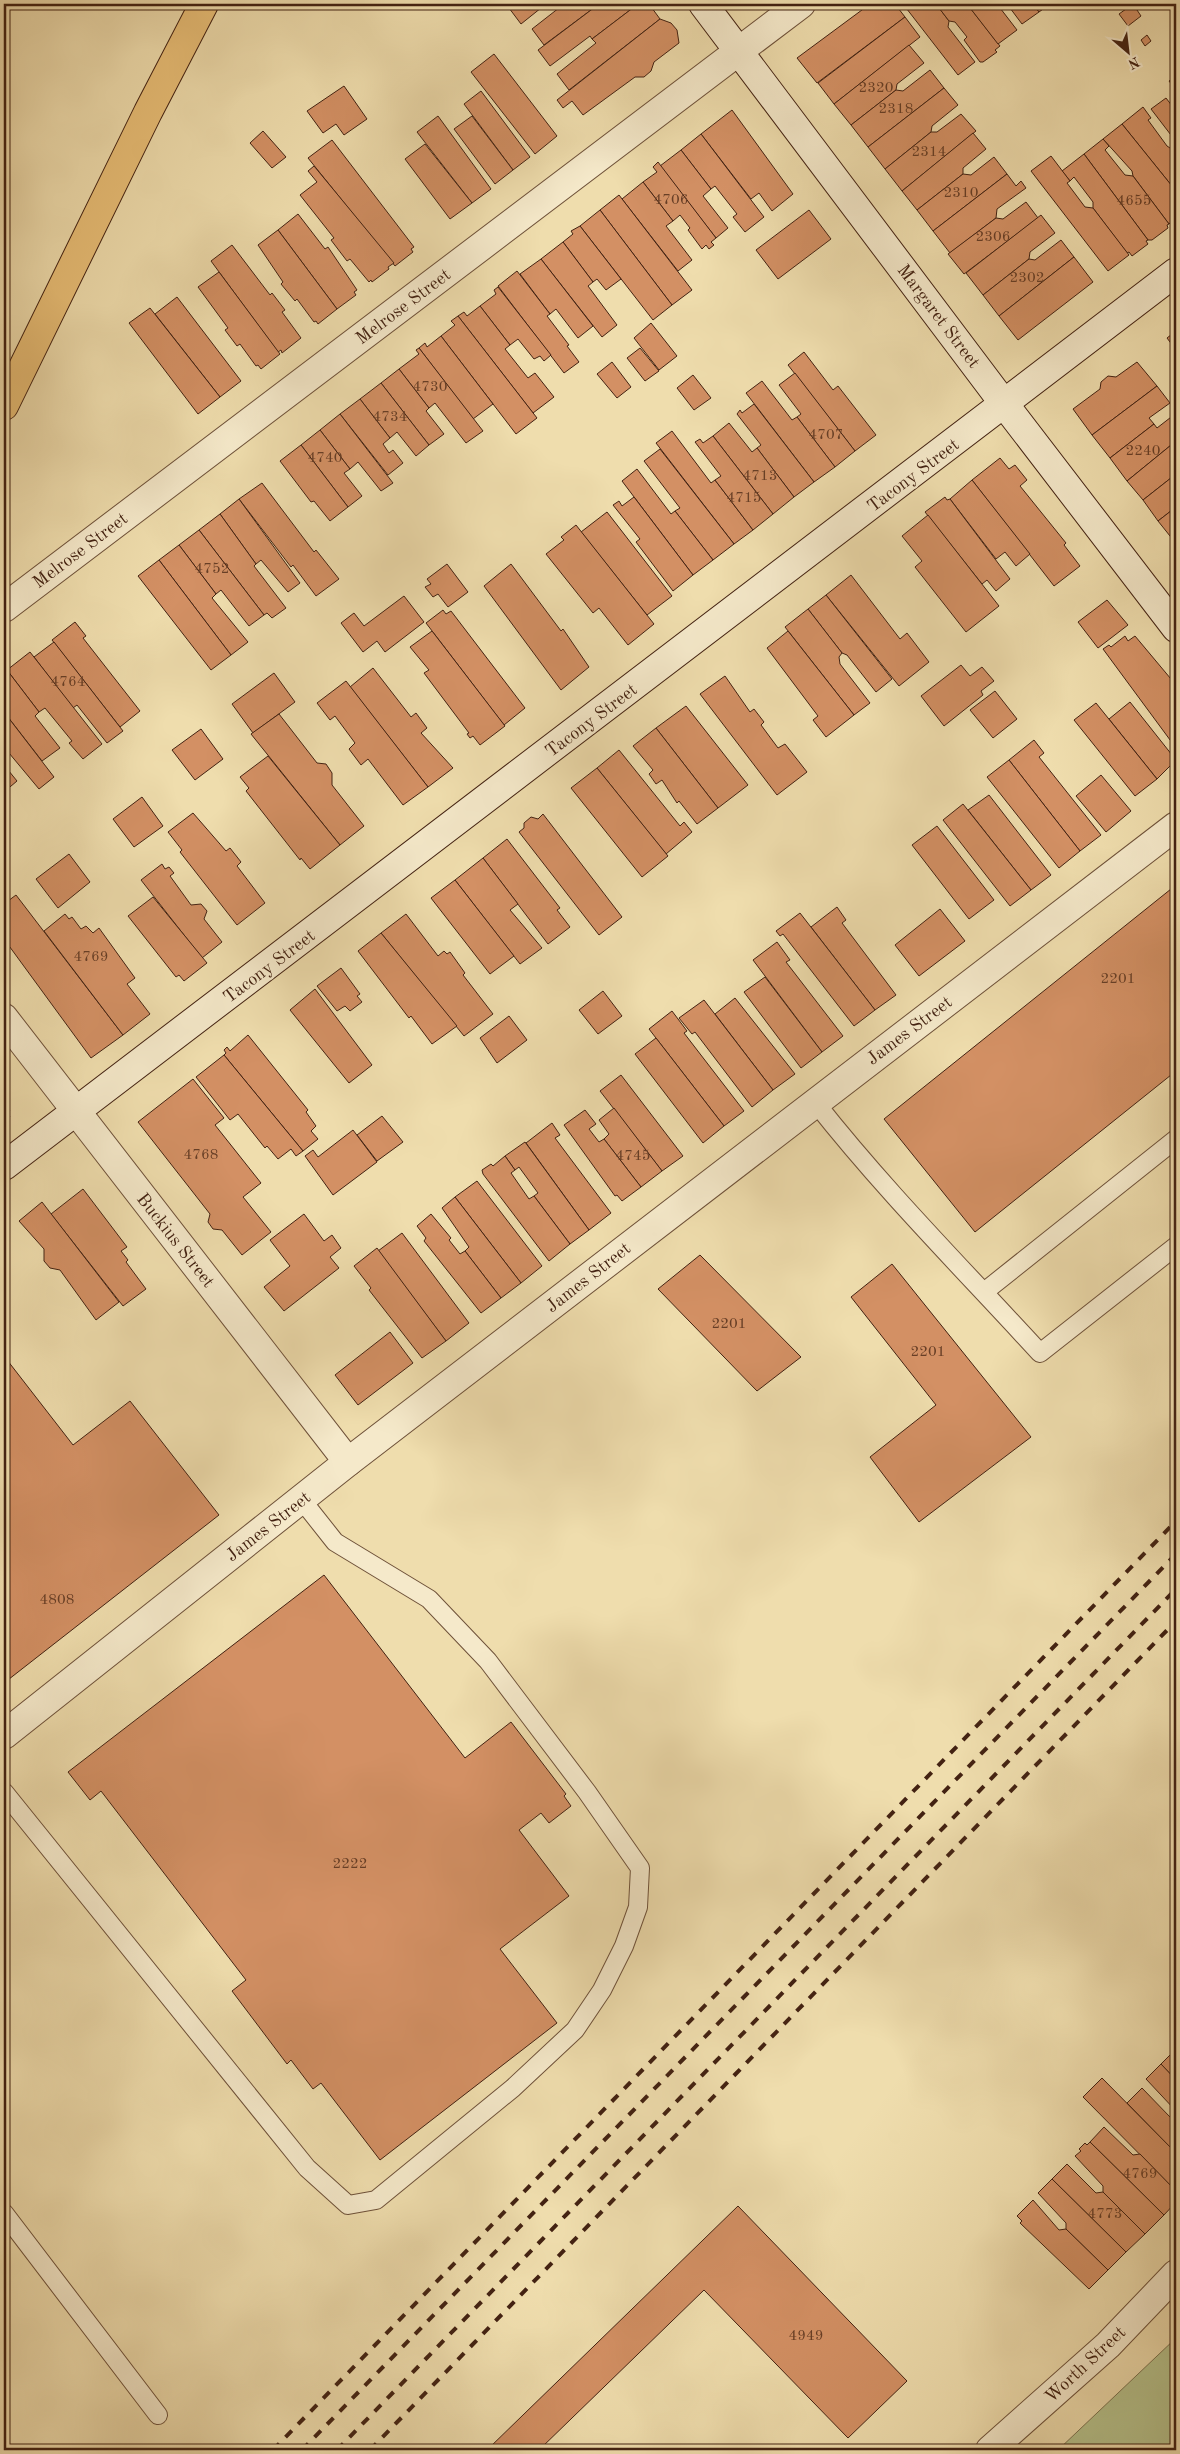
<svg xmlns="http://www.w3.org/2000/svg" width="1180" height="2454" font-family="'Old Standard TT',serif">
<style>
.green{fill:#b6c28c;stroke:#7c724f}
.building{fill:#d39064;stroke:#432212}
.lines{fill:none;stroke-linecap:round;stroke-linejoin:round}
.lane-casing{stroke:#6e5139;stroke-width:20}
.street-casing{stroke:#6e5139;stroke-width:30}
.secondary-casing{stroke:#432212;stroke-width:30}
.highway-casing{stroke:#432212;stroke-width:30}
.lane{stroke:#f5e9ca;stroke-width:18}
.street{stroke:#f5e9ca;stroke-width:28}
.secondary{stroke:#f5e9ca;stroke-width:28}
.highway{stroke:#e8be76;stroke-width:28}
.rail{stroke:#432212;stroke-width:4;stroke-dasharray:9 9;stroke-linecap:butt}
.labels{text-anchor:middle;stroke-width:4.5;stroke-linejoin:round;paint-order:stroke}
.number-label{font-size:15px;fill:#673e26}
.street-label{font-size:18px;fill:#432212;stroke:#f5e9ca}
</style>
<rect width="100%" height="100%" fill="#efddad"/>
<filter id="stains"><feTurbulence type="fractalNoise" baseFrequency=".004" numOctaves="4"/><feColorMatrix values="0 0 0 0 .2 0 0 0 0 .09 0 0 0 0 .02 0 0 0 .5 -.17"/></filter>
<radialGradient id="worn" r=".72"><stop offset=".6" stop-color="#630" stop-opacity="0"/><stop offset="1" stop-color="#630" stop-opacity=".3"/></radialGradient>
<polygon class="green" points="1176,2338 1176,2450 1058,2450"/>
<g class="building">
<polygon points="514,4 546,4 521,24 509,8"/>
<polygon points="564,4 599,4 544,45 532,29"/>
<polygon points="599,4 638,4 592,39 590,36 550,66 538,50"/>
<polygon points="638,4 649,4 660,19 569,90 557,74 596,43 592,39"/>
<polygon points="870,4 895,4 905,17 817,83 797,58"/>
<polygon points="903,4 936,4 949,21 948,27 975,62 958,75"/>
<polygon points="936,4 967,4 1000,46 995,50 997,52 983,62 980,62 964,40 967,37 955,22 949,21"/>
<polygon points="967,4 997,4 1017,30 998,44"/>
<polygon points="1007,4 1033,4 1039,12 1022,24"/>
<polygon points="1033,4 1050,4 1039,12"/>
<polygon points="1133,4 1141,16 1128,26 1119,14"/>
<polygon points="905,17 920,37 834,104 818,83"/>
<polygon points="660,19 671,23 677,30 679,43 654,62 651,71 644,77 635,77 583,115 572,101 563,108 557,100"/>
<polygon points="1147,35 1151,41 1145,46 1141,40"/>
<polygon points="909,45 924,63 897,84 896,90 851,125 834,104"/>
<polygon points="494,54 557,136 535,154 471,72"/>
<polygon points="930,70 944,88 868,147 851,125 896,90 903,91"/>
<polygon points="1176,76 1176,90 1169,81"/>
<polygon points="344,86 367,119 344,135 336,124 323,133 307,111"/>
<polygon points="944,88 958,105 932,126 931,132 885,169 868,147"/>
<polygon points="481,91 530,157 513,170 464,104"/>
<polygon points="1166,98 1176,111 1176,152 1174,139 1151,109"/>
<polygon points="1143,107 1151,118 1148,120 1167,146 1176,152 1176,191 1122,124"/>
<polygon points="732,110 793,194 772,211 759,193 751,199 701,134"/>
<polygon points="961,114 976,131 902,191 885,169 931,132 937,132"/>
<polygon points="438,116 491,189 472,203 417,132"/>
<polygon points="472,116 513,170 495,184 454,129"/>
<polygon points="1122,124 1176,191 1176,221 1174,223 1172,221 1169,224 1133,176 1132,171 1103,139"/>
<polygon points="263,131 286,157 272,168 250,143"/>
<polygon points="973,133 986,149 963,168 963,174 917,210 902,191"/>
<polygon points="701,134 764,217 745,232 733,217 737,214 715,186 711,189 681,150"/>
<polygon points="1103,139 1109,146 1105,150 1125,175 1133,176 1169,224 1167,225 1168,228 1152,240 1148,240 1084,154"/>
<polygon points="332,140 414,247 411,249 413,252 395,266 308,158"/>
<polygon points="425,144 472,203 450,219 405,159"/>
<polygon points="681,150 711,189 703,196 728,228 716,238 660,166"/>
<polygon points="1084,154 1148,240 1146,241 1148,244 1132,256 1129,252 1127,253 1093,208 1093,202 1074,177 1070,181 1062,171"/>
<polygon points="1051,156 1070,181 1067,183 1085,207 1093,208 1129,255 1108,271 1031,171"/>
<polygon points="994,157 1007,174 933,231 917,210 963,174 971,175"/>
<polygon points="658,162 716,238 711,242 714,245 709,249 706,245 702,249 688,230 690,228 680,215 673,221 643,182 657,172 653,167"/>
<polygon points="314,166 394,263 388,267 389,269 372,282 371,280 369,282 350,259 347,261 331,240 334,238 300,195 317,182 308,171"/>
<polygon points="1007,174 1016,186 1021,181 1026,188 997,209 996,218 950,253 933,231"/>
<polygon points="643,182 673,221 666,226 692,260 678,271 622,199"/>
<polygon points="619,195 692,290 672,305 600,210"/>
<polygon points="1026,202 1038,218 964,274 948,254 996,218 1003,219"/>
<polygon points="600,210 672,305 653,320 580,226"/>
<polygon points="809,210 831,239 778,279 756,250"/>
<polygon points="298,214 325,249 328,247 357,290 354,292 356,295 337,309 278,230"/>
<polygon points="1041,215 1055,233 1030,252 1029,259 983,295 966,273"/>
<polygon points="580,226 621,279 606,290 597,279 593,282 563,242 573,234 571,231"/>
<polygon points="278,230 337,309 318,324 316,321 314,322 297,299 295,301 281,284 283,282 258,245"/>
<polygon points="1061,240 1074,257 999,316 983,295 1029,259 1035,260"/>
<polygon points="563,242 593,282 588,286 617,325 602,337 541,259"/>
<polygon points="232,245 270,295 272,293 285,310 282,312 301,338 282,353 281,350 278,352 211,261"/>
<polygon points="1074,257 1093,282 1018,340 999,316"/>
<polygon points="541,259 593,326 578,338 556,309 550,314 520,274"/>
<polygon points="517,271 550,314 547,316 569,345 567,346 579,362 564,373 498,286"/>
<polygon points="219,272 280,354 261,369 258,365 256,366 240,344 237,346 225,330 228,328 198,287"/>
<polygon points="498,287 551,355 544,361 540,356 534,359 518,339 510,345 480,306 496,294 494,290"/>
<polygon points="177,297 241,381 220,397 155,314"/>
<polygon points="480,306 510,345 505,349 528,378 535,373 554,397 533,413 458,316 464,312 467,316"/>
<polygon points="150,308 220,397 198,414 129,323"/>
<polygon points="458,316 537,418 516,434 441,336 455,325 451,321"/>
<polygon points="651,323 677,356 659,370 634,338"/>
<polygon points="1176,331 1176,350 1167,338"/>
<polygon points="441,336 493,404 473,419 419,348 425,343 427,347"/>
<polygon points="419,348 483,431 466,443 435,403 429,408 399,369 419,354 416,350"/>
<polygon points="640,348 659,371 645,381 627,358"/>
<polygon points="804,352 833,390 838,386 876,435 855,451 788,365"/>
<polygon points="612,362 631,387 617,398 597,374"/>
<polygon points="1137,362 1157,386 1092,435 1073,409 1100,389 1101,382 1108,376 1116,377"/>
<polygon points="399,369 429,408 426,411 444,434 429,445 381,383"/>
<polygon points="795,373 855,451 835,467 797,417 801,414 779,385"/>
<polygon points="693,375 711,398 694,410 677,388"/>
<polygon points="762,381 792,420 797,417 835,467 814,482 746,393"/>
<polygon points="381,383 429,445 416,456 397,432 390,438 360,399"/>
<polygon points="1157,386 1170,403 1149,418 1154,424 1110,458 1092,435"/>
<polygon points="360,399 390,438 383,444 389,453 393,450 403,463 388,475 340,414"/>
<polygon points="754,404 814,482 794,497 757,448 761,445 737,414 740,410 742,413"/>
<polygon points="340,414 393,483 381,491 358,462 350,469 320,430"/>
<polygon points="1175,414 1176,441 1127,481 1110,458 1154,424 1157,428"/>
<polygon points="729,423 752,452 757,448 794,497 773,514 713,436"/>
<polygon points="320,430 350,469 344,473 362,496 348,507 301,445"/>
<polygon points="672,431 711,483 715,480 753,530 734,544 656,443"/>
<polygon points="713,436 773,514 753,530 715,480 721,476 695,442 700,439 703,443"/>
<polygon points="1176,441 1176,474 1143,500 1127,481"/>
<polygon points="301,445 348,507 330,521 314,501 311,502 280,461"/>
<polygon points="660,449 734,544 713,560 675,511 680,508 644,461"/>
<polygon points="1000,458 1009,469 1015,465 1027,480 1020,486 1066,543 1064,545 1080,566 1054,586 972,480"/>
<polygon points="637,469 671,514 675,511 713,560 693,575 622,481"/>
<polygon points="1176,474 1176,507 1158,521 1143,500"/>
<polygon points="972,480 1030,554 1016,566 1005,552 996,559 950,499"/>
<polygon points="262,483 314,552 316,550 339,579 316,596 293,565 291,567 239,499"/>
<polygon points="634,497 693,575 673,591 636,542 640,539 613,505 619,501 622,506"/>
<polygon points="945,497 947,500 950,499 1010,579 996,591 987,580 982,584 925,512"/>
<polygon points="239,499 300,583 288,592 261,560 256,564 220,514"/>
<polygon points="1176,507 1176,539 1174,541 1158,521"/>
<polygon points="607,512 672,596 647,615 581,532"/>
<polygon points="220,514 256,564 254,566 286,608 272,618 267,613 264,615 199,530"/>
<polygon points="928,515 999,606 966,632 915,567 922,561 902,536"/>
<polygon points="576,525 654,624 628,645 599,608 593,613 546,554 564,540 561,537"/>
<polygon points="199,530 264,615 249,626 221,590 216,594 179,545"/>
<polygon points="179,545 216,594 212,598 248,642 231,655 159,560"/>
<polygon points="159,560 231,655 211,670 138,576"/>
<polygon points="447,564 468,592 448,607 438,594 433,597 425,587 431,584 427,579"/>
<polygon points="511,564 561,631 563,629 589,667 561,690 484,586"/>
<polygon points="851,575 900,639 907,633 929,662 899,686 826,595"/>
<polygon points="826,595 892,679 876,692 847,655 842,653 808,609"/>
<polygon points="404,596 424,622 385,652 377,641 363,652 341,623 354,613 364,626"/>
<polygon points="1107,600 1128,625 1098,648 1078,622"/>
<polygon points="808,609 842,653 839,657 840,664 870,703 854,715 785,627"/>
<polygon points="443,610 446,614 451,611 525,708 504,725 426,623"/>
<polygon points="75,622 86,636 83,638 140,711 120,727 52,640"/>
<polygon points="432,631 505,726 480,745 473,736 470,738 467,734 469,733 424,673 429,670 410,647"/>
<polygon points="788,631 854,715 826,737 813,720 818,716 767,648"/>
<polygon points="1125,636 1128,641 1135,636 1176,685 1176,748 1103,649 1109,645 1111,647"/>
<polygon points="54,642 123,731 107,743 77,705 73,708 34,657"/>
<polygon points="30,652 102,744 83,759 69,743 72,741 45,708 39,712 7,670"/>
<polygon points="961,665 970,676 982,667 994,681 981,691 983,695 944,726 921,696"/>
<polygon points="373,668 411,717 416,713 427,728 421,733 453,768 428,787 350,687"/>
<polygon points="7,670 39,712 35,716 60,748 42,761 4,712 4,673"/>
<polygon points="274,673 295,702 253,733 232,704"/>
<polygon points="725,676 750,712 754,709 764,722 761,725 778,748 785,744 807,772 777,795 700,694"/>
<polygon points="346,681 428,787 403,805 368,759 361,765 349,749 355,743 335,716 330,720 317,703"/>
<polygon points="995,691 1017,719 993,738 970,710"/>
<polygon points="1130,702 1176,760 1157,779 1109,719"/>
<polygon points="1096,703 1157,779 1135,796 1074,720"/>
<polygon points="686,706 748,785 718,808 656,728"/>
<polygon points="4,712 54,777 39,789 4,747"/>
<polygon points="279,714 317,763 326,764 332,773 332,785 364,826 340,845 251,734"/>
<polygon points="656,728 718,808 697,824 679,801 677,803 662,780 656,784 649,774 653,770 633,746"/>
<polygon points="201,729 223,759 195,780 172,750"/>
<polygon points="1034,740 1044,753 1039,757 1101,835 1080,851 1009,760"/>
<polygon points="619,750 680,826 684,822 692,832 666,854 597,768"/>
<polygon points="268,756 340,845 310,869 301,858 300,860 246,791 249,788 240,777"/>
<polygon points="1009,760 1080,851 1059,868 987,777"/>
<polygon points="4,765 17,781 4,792"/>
<polygon points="597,768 668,856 642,877 571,788"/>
<polygon points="1101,775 1131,811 1106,832 1076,796"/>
<polygon points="989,795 1051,875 1031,890 968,810"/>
<polygon points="142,797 163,826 134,847 113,819"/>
<polygon points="963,804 1031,890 1010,906 943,820"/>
<polygon points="193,813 226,851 230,848 241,862 237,866 265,903 237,925 180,852 182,850 168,832"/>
<polygon points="543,814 622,917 599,935 519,832 524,828 524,823 531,817 538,819"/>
<polygon points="937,826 994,900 969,919 912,845"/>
<polygon points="507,839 560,908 557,910 570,927 548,944 483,858"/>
<polygon points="69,854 90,882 58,908 36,879"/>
<polygon points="483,858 518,904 510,910 542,948 520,964 455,880"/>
<polygon points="162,864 165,869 169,867 174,873 170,876 191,905 201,904 207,911 204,919 222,942 202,958 141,880"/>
<polygon points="455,880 514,956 490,974 431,898"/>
<polygon points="1176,885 1176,1071 975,1232 884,1119"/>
<polygon points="16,895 123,1035 91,1058 4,939 4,904"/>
<polygon points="153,897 207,963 184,981 179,975 176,977 128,916"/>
<polygon points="837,907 846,920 842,923 896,995 875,1010 811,927"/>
<polygon points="940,909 965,941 919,976 895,945"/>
<polygon points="800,913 875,1010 854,1026 783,934 780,936 776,931"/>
<polygon points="65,914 69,919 72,917 81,929 86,926 93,933 99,928 135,978 127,984 150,1014 123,1035 44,931"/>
<polygon points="406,914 438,956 444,951 447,954 450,952 465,973 463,975 493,1014 464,1036 381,933"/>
<polygon points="381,933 457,1026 432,1044 411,1016 409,1018 358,951"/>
<polygon points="777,942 790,960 786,962 843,1036 822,1052 753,960"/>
<polygon points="341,968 360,994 357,996 362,1002 350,1011 345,1006 337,1011 317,986"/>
<polygon points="765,977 822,1052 801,1068 744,992"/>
<polygon points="315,989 372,1065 349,1083 290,1010"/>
<polygon points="603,991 622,1016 598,1034 579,1010"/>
<polygon points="735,998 795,1074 773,1090 715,1014"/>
<polygon points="704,1000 773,1090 752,1107 695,1032 692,1034 679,1018"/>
<polygon points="672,1011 687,1031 684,1033 744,1111 724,1126 649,1029"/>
<polygon points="509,1016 527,1040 497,1063 480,1038"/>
<polygon points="248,1035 308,1110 306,1112 316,1126 311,1131 318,1139 303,1151 224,1055 226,1053 224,1050 227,1047 230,1051"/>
<polygon points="656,1038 724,1126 703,1143 635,1054"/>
<polygon points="224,1055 303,1151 296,1156 291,1149 278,1159 267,1146 265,1148 238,1114 230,1120 196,1077"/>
<polygon points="621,1075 683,1156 662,1171 600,1091"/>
<polygon points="193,1079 224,1118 215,1125 261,1183 243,1197 271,1232 242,1255 222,1230 213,1229 208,1222 210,1214 138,1122"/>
<polygon points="4,1104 10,1111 7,1113 10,1117 4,1122"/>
<polygon points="614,1108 662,1171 641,1187 604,1139 609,1134 599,1120"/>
<polygon points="585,1110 596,1124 589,1129 599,1142 604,1139 641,1187 622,1201 617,1195 615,1196 564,1125"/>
<polygon points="382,1116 403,1142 377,1161 357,1135"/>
<polygon points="552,1123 560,1135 555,1138 611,1213 589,1230 526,1143"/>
<polygon points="353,1130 377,1162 333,1195 305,1156 313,1150 318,1157"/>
<polygon points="525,1142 589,1230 570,1244 534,1196 538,1193 519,1167 515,1170 505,1156"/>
<polygon points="505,1156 515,1170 511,1173 529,1199 534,1196 570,1244 549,1261 483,1174 482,1170 491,1164 493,1166"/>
<polygon points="477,1181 542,1266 521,1283 455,1197"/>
<polygon points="83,1189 127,1247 121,1251 128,1260 126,1262 146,1289 123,1306 51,1214"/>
<polygon points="455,1197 521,1283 501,1298 465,1251 469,1247 442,1208"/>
<polygon points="42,1202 119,1302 96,1320 60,1270 50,1268 44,1261 44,1249 19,1221"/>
<polygon points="304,1214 324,1241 332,1235 341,1248 330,1257 339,1268 284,1311 264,1287 290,1266 270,1240"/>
<polygon points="431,1214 451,1238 449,1240 460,1254 465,1251 501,1298 481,1313 424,1241 426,1238 417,1226"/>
<polygon points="402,1233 469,1323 446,1341 378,1251"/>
<polygon points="377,1248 446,1341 422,1358 369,1290 371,1288 354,1266"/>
<polygon points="700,1255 801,1357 757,1391 658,1289"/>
<polygon points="892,1264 1031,1437 919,1522 870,1457 936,1405 851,1297"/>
<polygon points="390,1332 413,1363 358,1405 335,1375"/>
<polygon points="4,1356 73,1445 130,1401 219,1515 4,1683"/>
<polygon points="324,1575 465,1758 511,1722 566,1794 564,1796 571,1806 549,1823 541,1813 519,1830 569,1896 500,1949 557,2023 380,2160 321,2083 313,2089 291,2060 287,2064 232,1991 246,1980 101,1791 90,1800 68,1772"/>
<polygon points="1176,2049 1176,2080 1161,2064"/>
<polygon points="1161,2064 1176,2080 1176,2111 1146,2079"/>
<polygon points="1102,2078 1176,2153 1176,2191 1083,2097"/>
<polygon points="1142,2088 1170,2117 1176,2117 1176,2153 1127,2103"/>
<polygon points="1104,2127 1133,2155 1140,2154 1176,2191 1176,2202 1164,2215 1090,2142"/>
<polygon points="1090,2142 1164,2215 1145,2234 1103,2192 1103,2186 1075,2156 1081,2151 1079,2149 1085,2143 1087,2145"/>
<polygon points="1067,2164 1096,2193 1103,2192 1145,2234 1126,2252 1052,2179"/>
<polygon points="1052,2179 1126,2252 1108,2270 1066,2229 1066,2223 1038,2193"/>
<polygon points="1033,2200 1059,2230 1066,2229 1108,2270 1089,2289 1020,2223 1022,2221 1017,2216"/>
<polygon points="738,2206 907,2381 848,2438 704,2290 539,2450 487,2450"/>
</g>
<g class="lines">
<g class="lane-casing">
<g id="lane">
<path d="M 815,1102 C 885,1191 964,1270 1040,1353 L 1176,1246"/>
<polyline points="984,1292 1176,1139"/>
<polyline points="4,1792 307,2168 348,2205 376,2200 513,2088 575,2030 602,1990 624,1946 638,1907 640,1868 587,1792 488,1661 429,1599 335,1542 301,1499"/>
<polyline points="4,2213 158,2415"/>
</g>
</g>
<g class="street-casing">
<g id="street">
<polyline points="4,608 801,4"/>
<polyline points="4,1018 348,1462"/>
<polyline points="4,1735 348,1462 1176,826"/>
<polyline points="990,2450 1108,2345 1176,2274"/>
</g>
</g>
<g class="secondary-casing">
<g id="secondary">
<polyline points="703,4 1005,405 1176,628"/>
<polyline points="4,1166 1176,272"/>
</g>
</g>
<g class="highway-casing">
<polyline id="highway" points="4,406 148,112 204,4"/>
</g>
<use href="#lane" class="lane"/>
<use href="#street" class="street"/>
<use href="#secondary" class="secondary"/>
<use href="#highway" class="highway"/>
<g class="rail">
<polyline points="273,2450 1176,1521"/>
<polyline points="302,2450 1176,1554"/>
<polyline points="337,2450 1176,1589"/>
<polyline points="370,2450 1176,1621"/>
</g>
</g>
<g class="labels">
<g class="number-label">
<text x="876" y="92">2320</text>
<text x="896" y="113">2318</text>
<text x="929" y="156">2314</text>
<text x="961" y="197">2310</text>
<text x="671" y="204">4706</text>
<text x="1134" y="205">4655</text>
<text x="993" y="241">2306</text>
<text x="1027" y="282">2302</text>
<text x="430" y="391">4730</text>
<text x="390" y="421">4734</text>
<text x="826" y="439">4707</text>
<text x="1143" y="455">2240</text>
<text x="325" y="462">4740</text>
<text x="760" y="480">4713</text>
<text x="744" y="502">4715</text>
<text x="212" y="573">4752</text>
<text x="68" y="686">4764</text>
<text x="91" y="961">4769</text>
<text x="1118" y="983">2201</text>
<text x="201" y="1159">4768</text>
<text x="633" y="1160">4745</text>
<text x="729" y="1328">2201</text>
<text x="928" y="1356">2201</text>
<text x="57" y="1604">4808</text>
<text x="350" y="1868">2222</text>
<text x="1140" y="2178">4769</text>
<text x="1105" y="2218">4773</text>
<text x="806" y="2340">4949</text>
</g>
<g class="street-label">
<text transform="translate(403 306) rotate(-37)" y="6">Melrose Street</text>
<text transform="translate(939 316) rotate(53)" y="6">Margaret Street</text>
<text transform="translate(913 475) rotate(-37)" y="6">Tacony Street</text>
<text transform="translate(80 550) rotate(-37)" y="6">Melrose Street</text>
<text transform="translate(591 720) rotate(-37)" y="6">Tacony Street</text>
<text transform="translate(269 966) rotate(-37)" y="6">Tacony Street</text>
<text transform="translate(909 1030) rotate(-37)" y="6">James Street</text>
<text transform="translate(176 1240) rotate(52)" y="6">Buckius Street</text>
<text transform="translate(588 1277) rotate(-38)" y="6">James Street</text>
<text transform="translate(268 1526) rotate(-38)" y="6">James Street</text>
<text transform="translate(1085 2364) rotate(-43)" y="6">Worth Street</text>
</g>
</g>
<rect width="1180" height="2454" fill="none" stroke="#efddad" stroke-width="20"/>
<rect x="5" y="5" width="1170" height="2444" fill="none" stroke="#432212" stroke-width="2.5"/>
<rect x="10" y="10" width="1160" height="2434" fill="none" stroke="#432212"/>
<g transform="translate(1128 52) rotate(152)" stroke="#f5e9ca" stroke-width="4" paint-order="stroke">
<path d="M0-4L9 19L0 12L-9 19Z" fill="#432212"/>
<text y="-8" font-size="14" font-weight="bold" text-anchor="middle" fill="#432212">N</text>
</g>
<rect width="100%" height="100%" filter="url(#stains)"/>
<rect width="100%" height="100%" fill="url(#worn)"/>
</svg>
